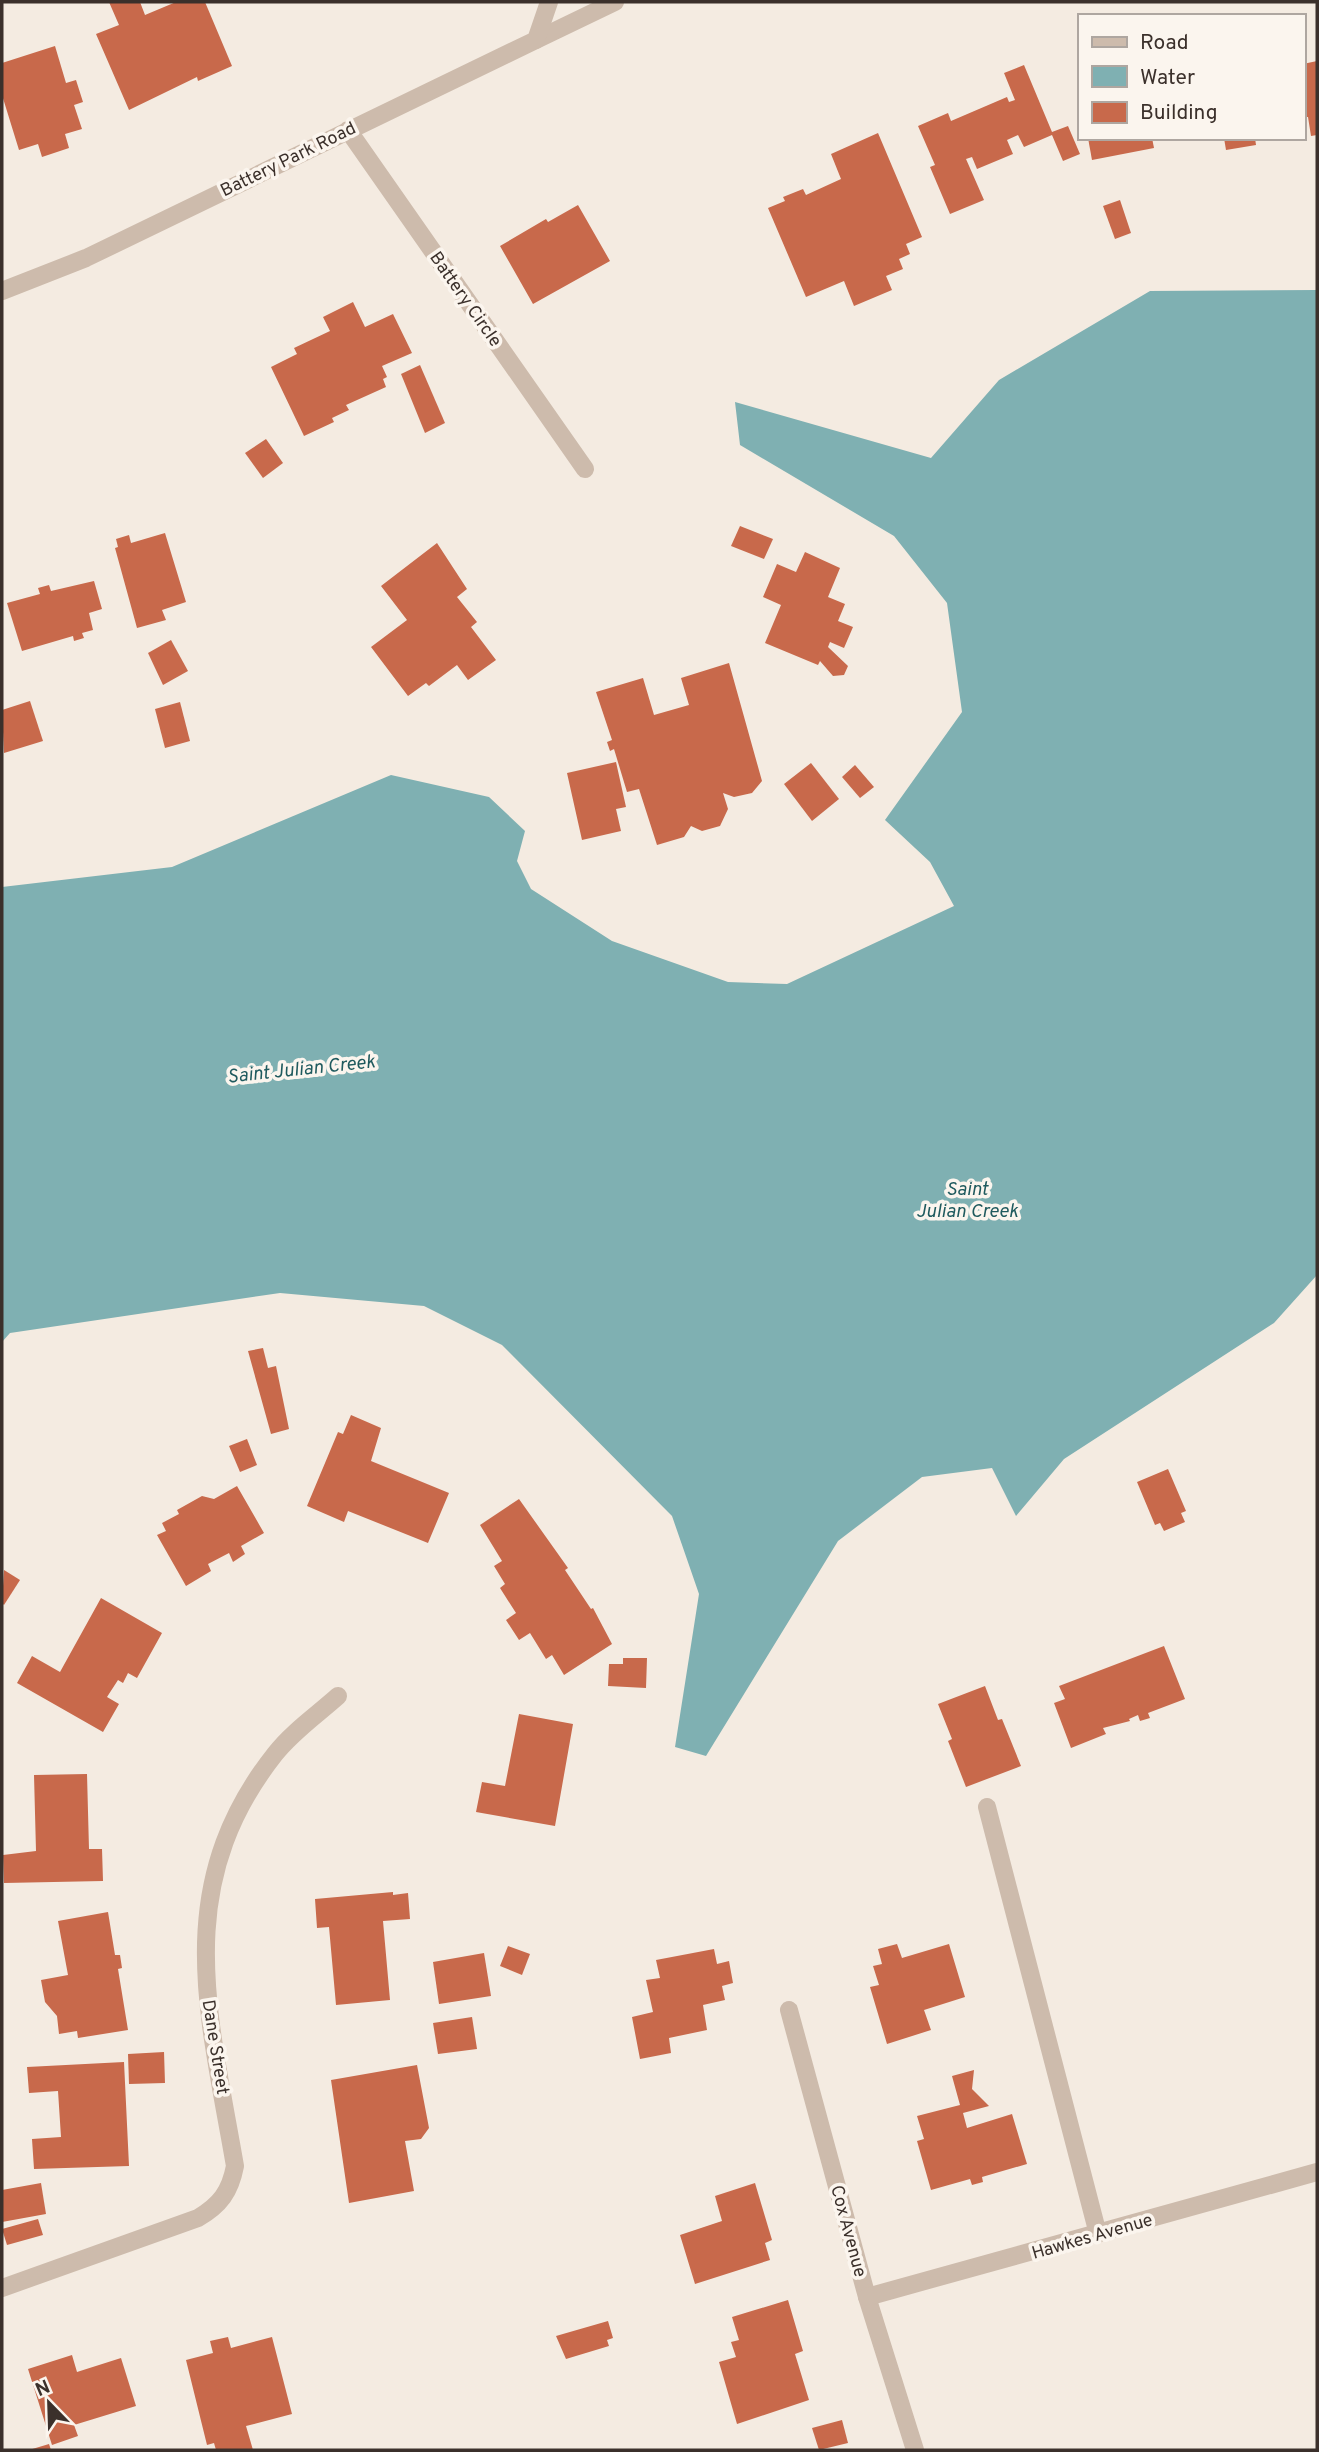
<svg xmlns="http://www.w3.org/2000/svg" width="1319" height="2452" font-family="Overpass,sans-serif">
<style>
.water{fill:#7fb0b2}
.building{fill:#c8694b}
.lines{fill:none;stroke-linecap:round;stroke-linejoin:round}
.minor{stroke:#cdbbac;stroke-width:18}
.labels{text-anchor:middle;stroke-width:7;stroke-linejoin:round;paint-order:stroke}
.street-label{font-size:18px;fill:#3b302b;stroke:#fbf5ee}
.water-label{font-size:19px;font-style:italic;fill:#1f5a5e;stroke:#fbf5ee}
</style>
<rect width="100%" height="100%" fill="#f4ebe1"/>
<polygon class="water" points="1317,290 1317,1275 1274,1323 1064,1459 1016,1516 992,1468 922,1477 838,1541 706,1756 675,1747 699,1594 672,1516 502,1345 424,1306 280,1293 10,1333 2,1342 2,887 172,867 391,775 489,797 525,831 517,861 531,889 612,941 728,982 787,984 954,906 930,862 885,820 962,712 947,603 894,536 740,445 735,402 931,458 999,380 1150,291"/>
<g class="building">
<polygon points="109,2 140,2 145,15 176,2 205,2 232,66 198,81 197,77 129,110 96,34 119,25"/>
<polygon points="55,46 66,83 76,80 83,102 74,105 82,129 65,134 69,148 42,157 38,144 19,150 2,95 2,63"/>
<polygon points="1317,61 1317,135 1311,136 1308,117 1303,117 1303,64"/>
<polygon points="1024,65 1052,132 1068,126 1080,154 1063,161 1052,135 1024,147 1018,135 1007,140 1013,154 977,169 972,157 966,159 984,200 950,214 930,167 935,165 918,126 948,113 951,121 1007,97 1009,102 1015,100 1004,73"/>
<polygon points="878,133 922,237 906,244 910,254 899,259 903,269 886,276 892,290 854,306 844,281 806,297 768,208 785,201 783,197 803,189 806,195 841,179 831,154"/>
<polygon points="1088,138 1152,138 1154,148 1092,160"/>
<polygon points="1224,138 1255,138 1256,145 1226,150"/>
<polygon points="1120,200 1131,233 1115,239 1103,206"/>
<polygon points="578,205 610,261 533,304 500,246 546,219 548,222"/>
<polygon points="353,302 365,327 393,314 412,353 382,366 387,377 383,379 386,387 346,405 349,410 332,418 334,422 304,436 271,367 297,354 294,348 330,331 323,317"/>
<polygon points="420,365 445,423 425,433 401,374"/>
<polygon points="266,439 283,463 263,478 245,453"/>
<polygon points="740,526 773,539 764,559 731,546"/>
<polygon points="165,533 186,602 162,610 166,620 137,628 115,548 118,547 116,539 129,535 131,543"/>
<polygon points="437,543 467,589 457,597 477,622 471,627 496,660 468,680 457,665 429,686 426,683 408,696 371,647 407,620 381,586"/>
<polygon points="805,552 840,568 828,597 845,604 838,621 853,627 844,648 830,642 828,647 848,666 844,675 833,676 820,661 818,665 765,643 781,605 763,597 777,564 796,572"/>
<polygon points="94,581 102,609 89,613 93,630 82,633 84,638 74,641 73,636 22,651 7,603 40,594 38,588 49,585 51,591"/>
<polygon points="171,640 188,671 163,685 148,653"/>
<polygon points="729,663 762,781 752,793 734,797 723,793 728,809 720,826 702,831 691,826 684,837 657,845 639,789 627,792 614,749 610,751 607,742 612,740 596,692 643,678 654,715 689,705 681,678"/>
<polygon points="30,701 43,741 4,753 2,710"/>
<polygon points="180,702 190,741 165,748 155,709"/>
<polygon points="616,762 626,807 616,809 621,831 582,840 567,773"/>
<polygon points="811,763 839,799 812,821 784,784"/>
<polygon points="855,765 874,787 860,798 842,777"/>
<polygon points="263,1348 268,1368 276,1366 289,1429 271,1434 248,1351"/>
<polygon points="351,1415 381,1428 371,1461 449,1493 428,1543 348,1511 344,1522 307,1506 338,1432 343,1434"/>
<polygon points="247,1439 257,1465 240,1472 229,1446"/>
<polygon points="1168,1469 1186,1511 1181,1513 1185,1522 1164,1531 1160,1523 1155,1525 1137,1482"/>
<polygon points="237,1486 264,1533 241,1546 245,1554 233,1562 229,1553 208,1564 211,1571 186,1586 157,1535 166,1531 162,1523 179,1514 177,1510 202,1496 214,1499"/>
<polygon points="519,1499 568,1568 565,1570 591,1609 593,1608 612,1644 564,1675 552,1655 546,1659 530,1633 519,1640 506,1620 516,1613 500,1588 505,1584 494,1566 502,1561 480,1525"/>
<polygon points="4,1570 20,1580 4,1605 2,1603"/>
<polygon points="101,1598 162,1633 137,1678 128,1673 123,1683 118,1680 107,1697 119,1704 103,1732 17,1683 32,1656 60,1672"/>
<polygon points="1164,1646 1185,1699 1148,1713 1150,1718 1140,1721 1138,1715 1129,1719 1130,1721 1103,1728 1106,1734 1071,1748 1054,1703 1065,1699 1059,1686"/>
<polygon points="623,1658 647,1658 646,1688 608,1686 609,1664 623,1664"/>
<polygon points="985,1686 998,1720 1002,1719 1021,1766 966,1787 948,1741 952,1739 938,1704"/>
<polygon points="519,1714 573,1724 555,1826 476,1812 482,1782 505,1786"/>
<polygon points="87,1774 89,1849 102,1849 103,1881 4,1883 3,1855 36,1851 34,1775"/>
<polygon points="393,1892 393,1895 408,1893 410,1919 383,1921 390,2000 336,2005 329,1927 317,1928 315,1899"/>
<polygon points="108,1912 115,1955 120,1955 122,1968 118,1969 128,2030 78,2038 77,2031 59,2034 57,2016 45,2002 41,1980 68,1975 58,1921"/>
<polygon points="897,1944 902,1958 949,1944 965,1997 924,2010 931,2030 887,2044 870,1987 879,1985 873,1966 882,1964 878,1949"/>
<polygon points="508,1946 530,1954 522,1975 500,1966"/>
<polygon points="714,1949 717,1964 729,1961 733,1983 722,1986 725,2000 703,2005 707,2030 669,2038 671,2053 640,2059 632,2017 653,2012 646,1980 660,1978 656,1960"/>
<polygon points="484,1953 491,1996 439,2004 433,1962"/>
<polygon points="472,2017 477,2049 438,2054 433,2023"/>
<polygon points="164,2052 165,2083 129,2084 128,2054"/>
<polygon points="124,2062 129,2166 34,2169 32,2139 61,2137 58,2091 29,2093 27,2067"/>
<polygon points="417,2065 429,2128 421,2139 405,2141 414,2191 349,2203 331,2080"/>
<polygon points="974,2070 972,2089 989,2106 963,2113 967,2128 1012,2114 1027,2164 982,2177 983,2182 972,2185 970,2179 931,2190 917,2141 924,2139 917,2116 960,2105 952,2076"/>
<polygon points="41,2183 46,2214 2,2222 2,2190"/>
<polygon points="755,2183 772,2240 765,2243 770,2260 695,2284 680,2235 722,2221 715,2196"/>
<polygon points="38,2219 43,2235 7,2245 2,2229"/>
<polygon points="788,2300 803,2351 795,2354 809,2400 737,2424 719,2362 736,2357 731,2342 739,2340 732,2317"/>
<polygon points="608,2321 613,2338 607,2340 609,2346 566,2359 556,2336"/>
<polygon points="228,2337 231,2348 272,2337 292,2414 246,2426 253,2450 216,2450 214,2443 207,2445 186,2360 213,2353 210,2341"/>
<polygon points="72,2355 77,2372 121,2358 136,2406 74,2425 78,2436 52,2445 28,2369"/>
<polygon points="842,2420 848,2443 819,2450 812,2428"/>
<polygon points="49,2444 51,2450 29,2450"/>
</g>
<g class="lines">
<g class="minor">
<polyline points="536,40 615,2"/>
<polyline points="348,130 585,469"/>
<polyline points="2,291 86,258 536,40 549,2"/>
<polyline points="987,1807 1098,2234"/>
<polyline points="789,2010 867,2297 915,2450"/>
<path d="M 2,2288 L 198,2218 C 220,2205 230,2192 235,2166 C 209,2014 170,1887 275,1754 C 292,1732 318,1714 338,1696"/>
<polyline points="867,2297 1317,2172"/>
</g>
</g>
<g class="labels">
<g class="street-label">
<text transform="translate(288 159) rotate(-26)" y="6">Battery Park Road</text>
<text transform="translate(466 299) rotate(55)" y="6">Battery Circle</text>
<text transform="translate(216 2047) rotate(81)" y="6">Dane Street</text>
<text transform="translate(849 2231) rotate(75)" y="6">Cox Avenue</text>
<text transform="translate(1092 2236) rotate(-16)" y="6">Hawkes Avenue</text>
</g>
<g class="water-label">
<text transform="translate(301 1068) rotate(-6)" y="7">Saint Julian Creek</text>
<text x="967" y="1195">Saint<tspan x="967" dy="22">Julian Creek</tspan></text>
</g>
</g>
<rect width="1319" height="2452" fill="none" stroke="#3b302b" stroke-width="7"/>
<rect x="1078" y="14" width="228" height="126" fill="#fbf5ee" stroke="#aea6a0" stroke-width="2"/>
<rect x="1092" y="37" width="35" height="10" fill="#cdbbac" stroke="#aea6a0" stroke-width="2"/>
<text x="1140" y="49" font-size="21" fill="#3b302b">Road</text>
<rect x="1092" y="66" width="35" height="21" fill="#7fb0b2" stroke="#aea6a0" stroke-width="2"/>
<text x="1140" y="84" font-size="21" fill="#3b302b">Water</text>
<rect x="1092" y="102" width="35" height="21" fill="#c8694b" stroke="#aea6a0" stroke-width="2"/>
<text x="1140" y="119" font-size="21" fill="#3b302b">Building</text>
<g transform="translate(49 2403) rotate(337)" stroke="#fbf5ee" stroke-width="5" paint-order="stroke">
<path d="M0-5L12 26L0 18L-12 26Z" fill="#3b302b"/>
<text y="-10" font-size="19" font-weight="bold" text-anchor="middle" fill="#3b302b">N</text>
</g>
</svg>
